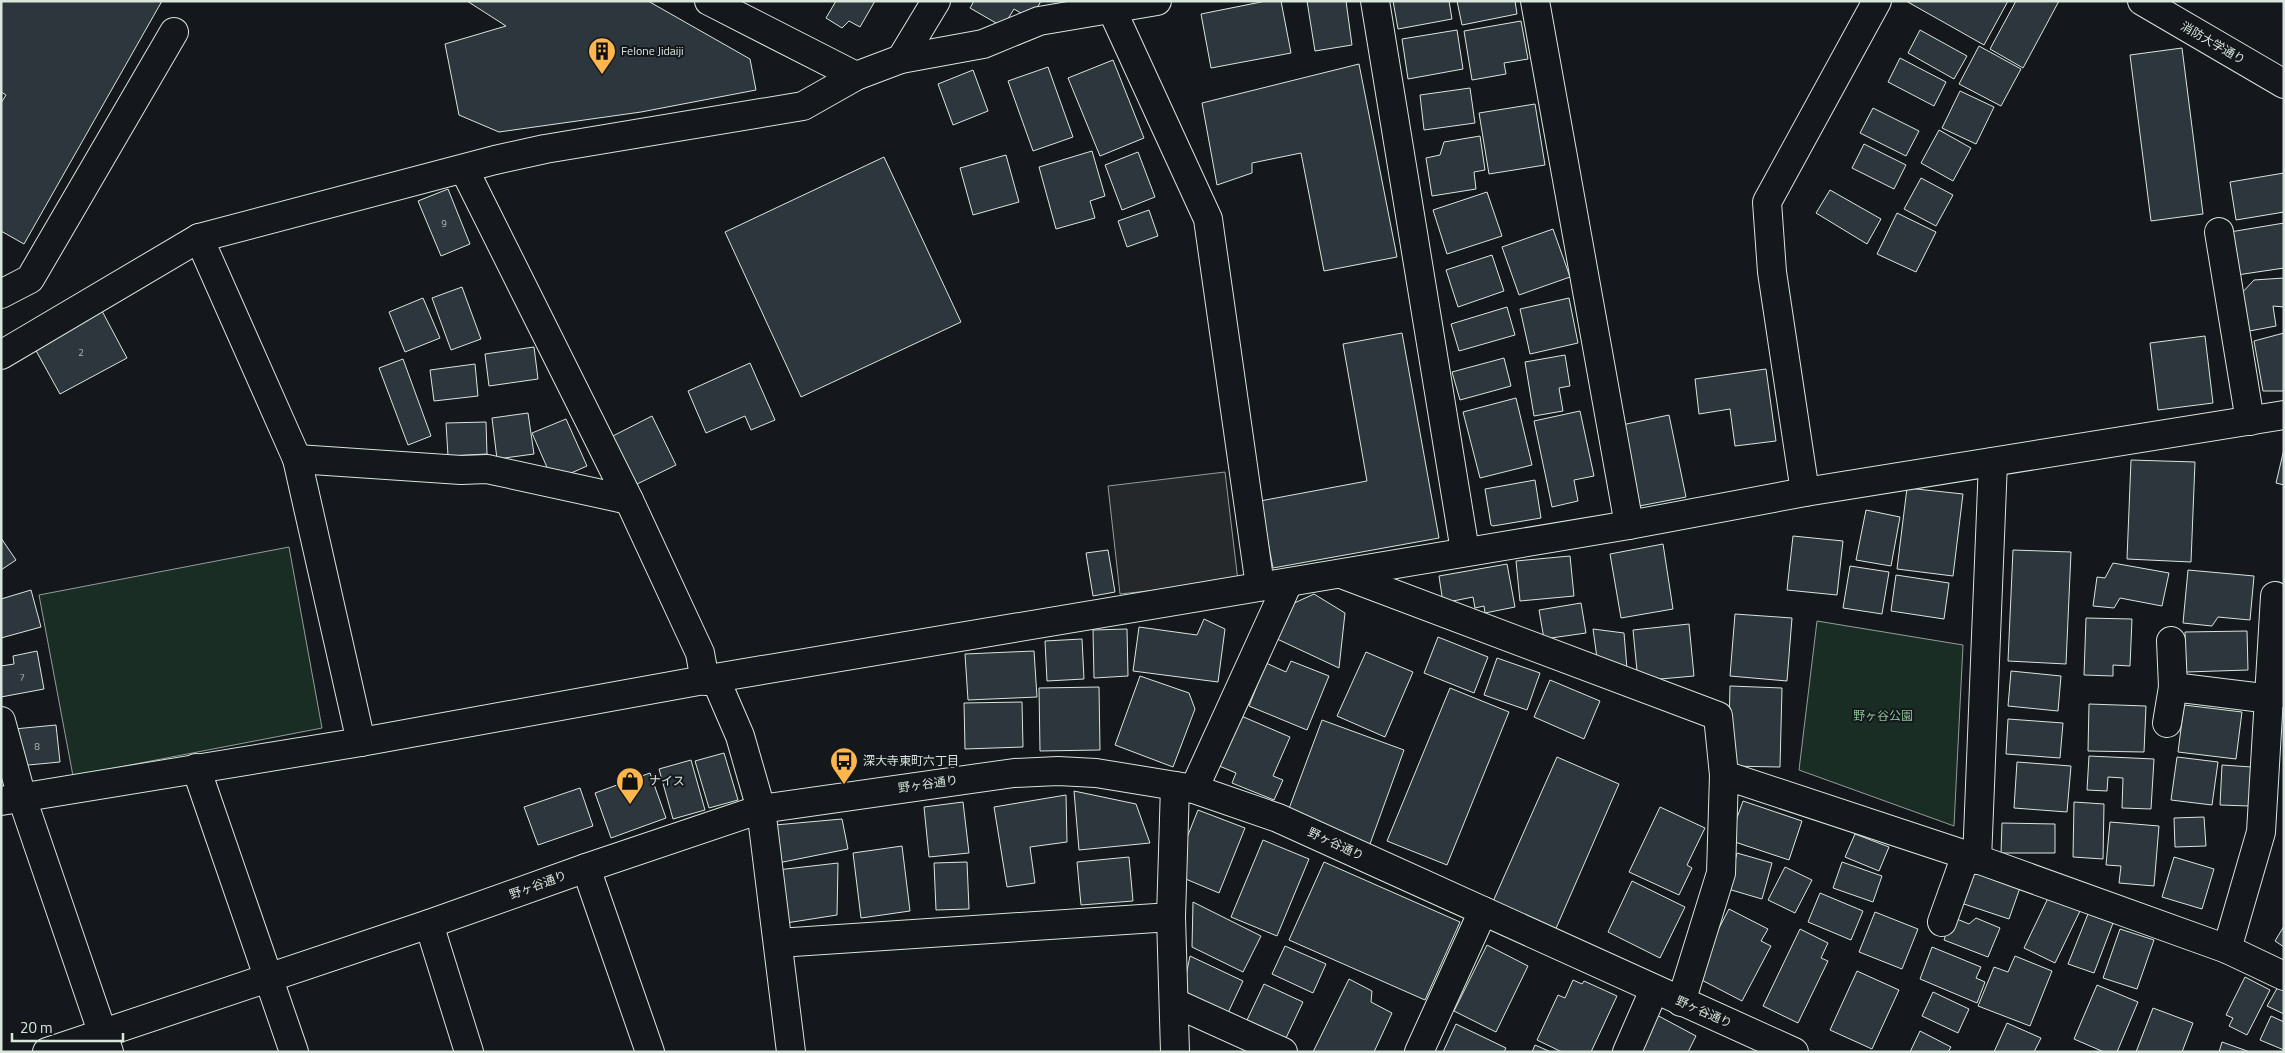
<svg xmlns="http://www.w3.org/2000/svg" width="2285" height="1053" font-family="'Titillium Web','Noto Sans JP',sans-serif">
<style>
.park{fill:#1a2d24;stroke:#939e99}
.parking{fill:#24282b;stroke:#939e99}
.building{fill:#2c363c;stroke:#d8e6dc}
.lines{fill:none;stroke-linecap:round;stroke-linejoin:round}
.minor-casing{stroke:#d8e6dc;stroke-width:30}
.minor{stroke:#14181c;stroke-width:28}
.labels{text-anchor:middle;stroke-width:4;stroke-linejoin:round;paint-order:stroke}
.number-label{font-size:10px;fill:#adbab4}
.street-label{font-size:12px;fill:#d8e6dc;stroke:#14181c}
.poi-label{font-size:12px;fill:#d8e6dc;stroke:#14181c;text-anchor:start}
.park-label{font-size:12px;fill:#8ac095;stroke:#14181c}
</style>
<rect width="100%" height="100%" fill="#14181c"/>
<g class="park">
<polygon points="289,547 322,728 73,776 39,595"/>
<polygon points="1817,621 1963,645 1954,826 1799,770"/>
</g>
<polygon class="parking" points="1225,472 1238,581 1120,594 1108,486"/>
<g class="building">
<polygon points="1,1 162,1 24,244 1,231 1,103 6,95 1,92"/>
<polygon points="467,1 648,1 750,59 756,90 641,112 499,132 459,115 445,44 506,26"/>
<polygon points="836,1 875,1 860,27 849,21 842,28 826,18"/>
<polygon points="974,1 1041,1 1031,19 1014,9 1003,27 970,8"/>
<polygon points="1266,1 1281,1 1291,53 1211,68 1201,14"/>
<polygon points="1307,1 1346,1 1352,45 1315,51"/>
<polygon points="1393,1 1449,1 1452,19 1398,29"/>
<polygon points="1457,1 1515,1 1517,14 1462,25"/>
<polygon points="1906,1 2008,1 1984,45"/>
<polygon points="2016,1 2059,1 2023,68 1990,49"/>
<polygon points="1521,21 1528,59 1504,63 1506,74 1472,80 1464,31"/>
<polygon points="1457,30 1463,69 1408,79 1402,39"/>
<polygon points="1920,30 1967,56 1954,79 1908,53"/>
<polygon points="1979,46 2021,69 2001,106 1959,84"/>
<polygon points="2182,48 2203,214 2151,221 2130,55"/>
<polygon points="1900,58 1946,82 1934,106 1888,82"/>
<polygon points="1113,60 1144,138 1100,156 1068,78"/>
<polygon points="1359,64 1397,257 1324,271 1301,153 1252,163 1252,173 1217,185 1202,103"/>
<polygon points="1048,67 1073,137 1033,151 1008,81"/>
<polygon points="973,70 988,111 953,125 938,84"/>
<polygon points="1470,88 1475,123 1424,130 1420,95"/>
<polygon points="1960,91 1994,107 1976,144 1942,128"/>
<polygon points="1535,104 1545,165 1489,174 1479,113"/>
<polygon points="1873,108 1919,131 1906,156 1860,133"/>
<polygon points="1939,130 1971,148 1953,181 1921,163"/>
<polygon points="1480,136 1485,170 1474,172 1476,189 1432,196 1426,158 1440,155 1444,142"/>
<polygon points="1864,144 1906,165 1894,189 1852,168"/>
<polygon points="1092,151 1105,196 1090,201 1095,218 1056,229 1039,167"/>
<polygon points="1138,152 1155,197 1122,210 1105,165"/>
<polygon points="1006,155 1019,202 973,215 960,168"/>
<polygon points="884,157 961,322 801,397 725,232"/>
<polygon points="2284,173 2284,212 2236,220 2230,182"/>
<polygon points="1921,178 1953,195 1936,226 1904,209"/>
<polygon points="448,189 470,244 441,256 418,201"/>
<polygon points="1830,190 1881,219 1867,244 1816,213"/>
<polygon points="1487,192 1502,236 1447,254 1433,210"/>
<polygon points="1149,210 1158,236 1127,247 1118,221"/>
<polygon points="1897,213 1936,232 1916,272 1877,254"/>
<polygon points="2284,223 2284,268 2237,275 2230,232"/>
<polygon points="1553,229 1570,277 1519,295 1502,247"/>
<polygon points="1492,255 1504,291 1458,307 1446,270"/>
<polygon points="2284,278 2284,307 2273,306 2276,326 2244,332 2239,296 2254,280"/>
<polygon points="462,287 481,339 451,350 432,298"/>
<polygon points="423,298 440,338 405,352 389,312"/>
<polygon points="1569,298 1578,343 1530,354 1520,309"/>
<polygon points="1507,307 1515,335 1459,351 1451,324"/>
<polygon points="102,311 127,358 60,394 34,347"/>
<polygon points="1402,333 1439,538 1273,568 1260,501 1367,481 1343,344"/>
<polygon points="2284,333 2284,391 2263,391 2254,341"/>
<polygon points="2205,336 2213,403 2158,410 2150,343"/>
<polygon points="534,347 538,379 489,386 485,354"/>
<polygon points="1565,355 1570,386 1559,388 1563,411 1534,416 1525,362"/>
<polygon points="1504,358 1511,386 1460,400 1452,372"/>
<polygon points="403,359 431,436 408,445 379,368"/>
<polygon points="750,363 775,420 751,430 745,416 706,433 688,391"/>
<polygon points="475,364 478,396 434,401 430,370"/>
<polygon points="1766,369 1776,441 1735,446 1730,409 1699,414 1695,379"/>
<polygon points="1516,398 1532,465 1480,478 1463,412"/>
<polygon points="1580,411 1594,476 1574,480 1578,501 1552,507 1534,421"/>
<polygon points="528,413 534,454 497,459 492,418"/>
<polygon points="1669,415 1686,497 1634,507 1617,426"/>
<polygon points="652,416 676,465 633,486 609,438"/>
<polygon points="566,419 587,466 553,481 532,433"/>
<polygon points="486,422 487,454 448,456 446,423"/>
<polygon points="2284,449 2284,485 2276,483"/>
<polygon points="2131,460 2195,462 2191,562 2127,559"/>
<polygon points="1535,480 1541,518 1493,526 1491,525 1485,489"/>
<polygon points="1907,488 1963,494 1953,576 1897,569"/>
<polygon points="1866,510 1900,517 1891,566 1856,560"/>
<polygon points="1793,536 1843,541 1837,595 1787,590"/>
<polygon points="1,538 16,560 1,570"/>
<polygon points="1663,544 1673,609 1621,618 1610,554"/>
<polygon points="1108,550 1115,592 1093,596 1086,553"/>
<polygon points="2013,550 2071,552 2066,664 2008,661"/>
<polygon points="1570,556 1574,596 1520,601 1516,561"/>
<polygon points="2113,563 2169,573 2162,606 2120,598 2114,608 2093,606 2097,577 2105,578"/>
<polygon points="1507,564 1515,607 1485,613 1484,606 1475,608 1473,597 1443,603 1439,576"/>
<polygon points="1850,566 1889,572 1882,614 1843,608"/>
<polygon points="2188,570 2254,576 2250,620 2218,617 2212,626 2183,623"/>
<polygon points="1896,575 1949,583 1944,619 1891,611"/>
<polygon points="31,590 41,627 1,638 1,599"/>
<polygon points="1314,594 1345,613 1339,668 1275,638 1290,605"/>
<polygon points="1581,603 1586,633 1544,639 1539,610"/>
<polygon points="1735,614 1792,618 1787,681 1730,676"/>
<polygon points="2086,618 2132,619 2130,666 2113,665 2113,676 2084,675"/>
<polygon points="1204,619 1225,629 1218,682 1133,671 1139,627 1197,635"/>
<polygon points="1689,624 1694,676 1638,681 1633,630"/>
<polygon points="1127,629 1128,676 1094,678 1093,630"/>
<polygon points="1593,629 1624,633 1627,669 1597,658"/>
<polygon points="2247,631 2248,670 2186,672 2185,632"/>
<polygon points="1438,637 1488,657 1474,693 1424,673"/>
<polygon points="1082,639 1084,679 1047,681 1045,641"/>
<polygon points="37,651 44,689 1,697 1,666 14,664 13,656"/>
<polygon points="1034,651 1037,697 968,700 965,654"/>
<polygon points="1366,652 1413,672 1385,737 1337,716"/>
<polygon points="1497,658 1540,673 1527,710 1484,695"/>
<polygon points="1291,661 1329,676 1307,730 1249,706 1266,663 1286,672"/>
<polygon points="2011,671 2061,676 2058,711 2008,706"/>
<polygon points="1140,676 1189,693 1195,709 1173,767 1115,745"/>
<polygon points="1550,680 1600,701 1584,739 1534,717"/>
<polygon points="1730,686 1782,688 1780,767 1728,766"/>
<polygon points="1099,687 1100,750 1040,751 1039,688"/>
<polygon points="1450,688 1509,712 1447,865 1387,841"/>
<polygon points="1022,702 1023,747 965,749 964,703"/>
<polygon points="2089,704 2146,706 2144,752 2088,751"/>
<polygon points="2184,705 2242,712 2236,759 2178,752"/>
<polygon points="1239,715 1290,737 1273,776 1283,780 1274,800 1232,783 1236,773 1217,765"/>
<polygon points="2008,719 2063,723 2060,758 2006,754"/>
<polygon points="1322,720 1404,750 1370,844 1287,814"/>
<polygon points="56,725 60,762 18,766 14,729"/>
<polygon points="724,753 738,800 709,808 695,761"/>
<polygon points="2089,756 2154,759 2151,809 2122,808 2123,778 2108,777 2107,791 2087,790"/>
<polygon points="1557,757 1619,784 1554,933 1491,906"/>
<polygon points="2177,757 2218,762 2212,805 2171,800"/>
<polygon points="691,760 705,810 673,819 659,769"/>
<polygon points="2017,762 2071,766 2067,812 2014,808"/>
<polygon points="2222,765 2252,767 2249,806 2220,805"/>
<polygon points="650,773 666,818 611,838 595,793"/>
<polygon points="580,788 593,826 538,845 524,807"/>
<polygon points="1074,791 1136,804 1150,843 1079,850"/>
<polygon points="1066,795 1067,842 1030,847 1035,883 1007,887 994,807"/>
<polygon points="1743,801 1802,821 1789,860 1729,840"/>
<polygon points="963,802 969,853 929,857 924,807"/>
<polygon points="2074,802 2104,804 2103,859 2073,857"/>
<polygon points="1660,807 1705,828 1687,865 1692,868 1679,895 1629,872"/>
<polygon points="1198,810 1245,828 1219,893 1181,877 1178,860"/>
<polygon points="2204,817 2206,846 2175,847 2174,818"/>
<polygon points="842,819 848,849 778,863 775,825"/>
<polygon points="2110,822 2159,826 2154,886 2119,883 2121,866 2106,865"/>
<polygon points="2002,823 2055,824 2055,853 2001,853"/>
<polygon points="1855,834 1889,847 1879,871 1845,857"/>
<polygon points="1263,840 1309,859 1277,936 1231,917"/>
<polygon points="902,846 910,911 861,918 853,853"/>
<polygon points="1737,853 1772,863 1762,899 1728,889"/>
<polygon points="1129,857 1133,901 1081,905 1077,862"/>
<polygon points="2174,857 2214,869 2202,909 2162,897"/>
<polygon points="967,862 969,909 936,910 934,863"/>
<polygon points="1324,862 1460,922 1425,1000 1289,940"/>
<polygon points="1842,862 1882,876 1873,902 1833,888"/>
<polygon points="838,863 837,915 786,923 777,870"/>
<polygon points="1785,867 1812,880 1795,913 1768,900"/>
<polygon points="1973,869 2021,885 2009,919 1961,903"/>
<polygon points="1632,881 1685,907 1660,958 1608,932"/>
<polygon points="1820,893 1863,911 1851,940 1808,922"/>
<polygon points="2050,894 2081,909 2055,963 2024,948"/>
<polygon points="1193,902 1261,936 1243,972 1192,947"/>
<polygon points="1729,909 1768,929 1761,941 1771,946 1742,1001 1694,976"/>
<polygon points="1875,912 1918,929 1902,969 1859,952"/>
<polygon points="2088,914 2113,923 2094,973 2068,964"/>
<polygon points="1952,917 1969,924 1976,918 2000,928 1988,957 1944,940"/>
<polygon points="2284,926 2284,947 2275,941"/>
<polygon points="1800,929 1828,943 1821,958 1828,961 1798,1023 1763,1006"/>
<polygon points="2120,929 2154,940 2137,989 2103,978"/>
<polygon points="1487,945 1528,966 1496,1032 1454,1011"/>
<polygon points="1285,946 1326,964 1313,993 1272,974"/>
<polygon points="1932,947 1981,967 1976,978 1985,982 1977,1003 1920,979"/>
<polygon points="1190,956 1243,981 1227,1015 1182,995"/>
<polygon points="2015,956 2052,971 2030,1026 1978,1006 1994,967 2008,972"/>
<polygon points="1857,971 1899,990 1872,1049 1830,1030"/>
<polygon points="2245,977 2270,990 2247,1035 2229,1026 2233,1018 2226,1015"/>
<polygon points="1349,979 1372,991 1371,1002 1392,1013 1374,1052 1313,1052"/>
<polygon points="1573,980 1582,984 1584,981 1617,996 1591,1052 1562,1052 1537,1040 1558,995 1565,998"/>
<polygon points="1264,984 1303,1002 1286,1038 1247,1020"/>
<polygon points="2097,985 2138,1002 2117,1052 2104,1052 2074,1039"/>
<polygon points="2279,985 2284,987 2284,1014 2267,1006"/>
<polygon points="1933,992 1969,1009 1958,1033 1922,1016"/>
<polygon points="2153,1008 2193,1023 2182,1052 2136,1052"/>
<polygon points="1653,1013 1696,1036 1688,1052 1633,1052"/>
<polygon points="2271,1016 2284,1022 2284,1050 2260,1040"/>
<polygon points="2007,1023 2041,1038 2034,1052 1994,1052"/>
<polygon points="1456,1024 1506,1048 1504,1052 1443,1052"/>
<polygon points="1920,1031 1951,1047 1948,1052 1910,1052"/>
<polygon points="2222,1042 2250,1052 2219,1052"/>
<polygon points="1535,1045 1551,1052 1532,1052"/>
</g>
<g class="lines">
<g class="minor-casing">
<g id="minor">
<polyline points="709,1 856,76"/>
<polyline points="1375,1 1465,551"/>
<polyline points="1535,1 1629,525"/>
<polyline points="2142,1 2284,84"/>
<polyline points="1112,10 1208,219 1260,586"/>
<polyline points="901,59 936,1"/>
<polyline points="464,169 629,500 700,653 705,681"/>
<polyline points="2219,232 2250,421"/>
<polyline points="199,238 297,459 361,742"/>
<polyline points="1,294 30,279 174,32"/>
<polyline points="1,355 199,238 495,160 545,149 803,106 856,76 901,59 983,44 1039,21 1157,1"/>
<polyline points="297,459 461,470 487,469 629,500"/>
<polyline points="1805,492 1772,272 1767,202 1877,1"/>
<polyline points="1341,574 1718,716 1724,775 1721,873 1681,1002"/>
<polyline points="715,678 740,736 761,809 791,1052"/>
<polyline points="2173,687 2271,699"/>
<polyline points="1,721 22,798 109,1052"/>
<polyline points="2167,723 2173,687 2171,641"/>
<polyline points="196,768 294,1052"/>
<polyline points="1724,775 1966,855 2227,949 2284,976"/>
<polyline points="1175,786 1171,917 1175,1052"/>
<polyline points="1194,789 1288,583"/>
<polyline points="1,801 361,742 715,678 1629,525 1805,492 2284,415"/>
<polyline points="1977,860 1993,462"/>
<polyline points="586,868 650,1052"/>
<polyline points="1942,922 1966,855"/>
<polyline points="429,924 469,1052"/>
<polyline points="778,943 1171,917"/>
<polyline points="2227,949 2261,832 2275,596"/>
<polyline points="1175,1003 1283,1052"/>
<polyline points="47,1052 429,924 586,868 761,809 1014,773 1058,771 1096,773 1194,789 1278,818 1794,1052"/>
<polyline points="1419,1052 1483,911"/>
<polyline points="1627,1052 1654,990"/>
</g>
</g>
<use href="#minor" class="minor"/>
</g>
<defs>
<g id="building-pin" transform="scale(1.4375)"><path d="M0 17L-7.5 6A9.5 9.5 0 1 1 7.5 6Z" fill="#ffb74d" stroke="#14181c"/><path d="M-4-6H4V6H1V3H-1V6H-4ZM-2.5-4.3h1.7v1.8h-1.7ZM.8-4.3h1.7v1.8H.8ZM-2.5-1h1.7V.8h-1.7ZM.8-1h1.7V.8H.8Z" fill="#111"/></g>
<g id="bus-pin" transform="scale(1.4375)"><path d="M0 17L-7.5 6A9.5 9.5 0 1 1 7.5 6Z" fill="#ffb74d" stroke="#14181c"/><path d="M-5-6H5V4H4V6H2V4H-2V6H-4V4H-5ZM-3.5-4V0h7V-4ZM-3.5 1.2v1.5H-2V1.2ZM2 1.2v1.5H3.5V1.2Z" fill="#111"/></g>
<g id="shop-pin" transform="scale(1.4375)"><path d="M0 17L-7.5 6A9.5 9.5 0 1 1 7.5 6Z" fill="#ffb74d" stroke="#14181c"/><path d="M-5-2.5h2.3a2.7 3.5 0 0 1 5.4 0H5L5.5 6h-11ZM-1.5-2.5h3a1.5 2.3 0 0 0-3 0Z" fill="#111"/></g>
</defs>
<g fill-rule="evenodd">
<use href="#building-pin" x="602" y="51"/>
<use href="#bus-pin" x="844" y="761"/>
<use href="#shop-pin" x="630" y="781"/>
</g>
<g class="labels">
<g class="number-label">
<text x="444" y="227">9</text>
<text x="81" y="356">2</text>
<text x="22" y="681">7</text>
<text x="37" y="750">8</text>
</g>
<g class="street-label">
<text transform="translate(2213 43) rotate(30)" y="4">消防大学通り</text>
<text transform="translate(928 784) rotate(-8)" y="4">野ヶ谷通り</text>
<text transform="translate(1336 844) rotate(25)" y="4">野ヶ谷通り</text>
<text transform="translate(538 885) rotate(-20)" y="4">野ヶ谷通り</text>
<text transform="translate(1704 1012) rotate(24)" y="4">野ヶ谷通り</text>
</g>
<g class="poi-label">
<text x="621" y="55">Felone Jidaiji</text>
<text x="863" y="765">深大寺東町六丁目</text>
<text x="649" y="785">ナイス</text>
</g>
<g class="park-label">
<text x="1883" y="720">野ヶ谷公園</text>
</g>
</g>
<rect width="2285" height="1053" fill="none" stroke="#d8e6dc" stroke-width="5"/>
<path d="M12 1033v8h111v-8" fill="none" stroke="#d8e6dc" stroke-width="2.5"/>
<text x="20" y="1033" font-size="15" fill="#d8e6dc" stroke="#14181c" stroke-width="4" paint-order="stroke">20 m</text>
</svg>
